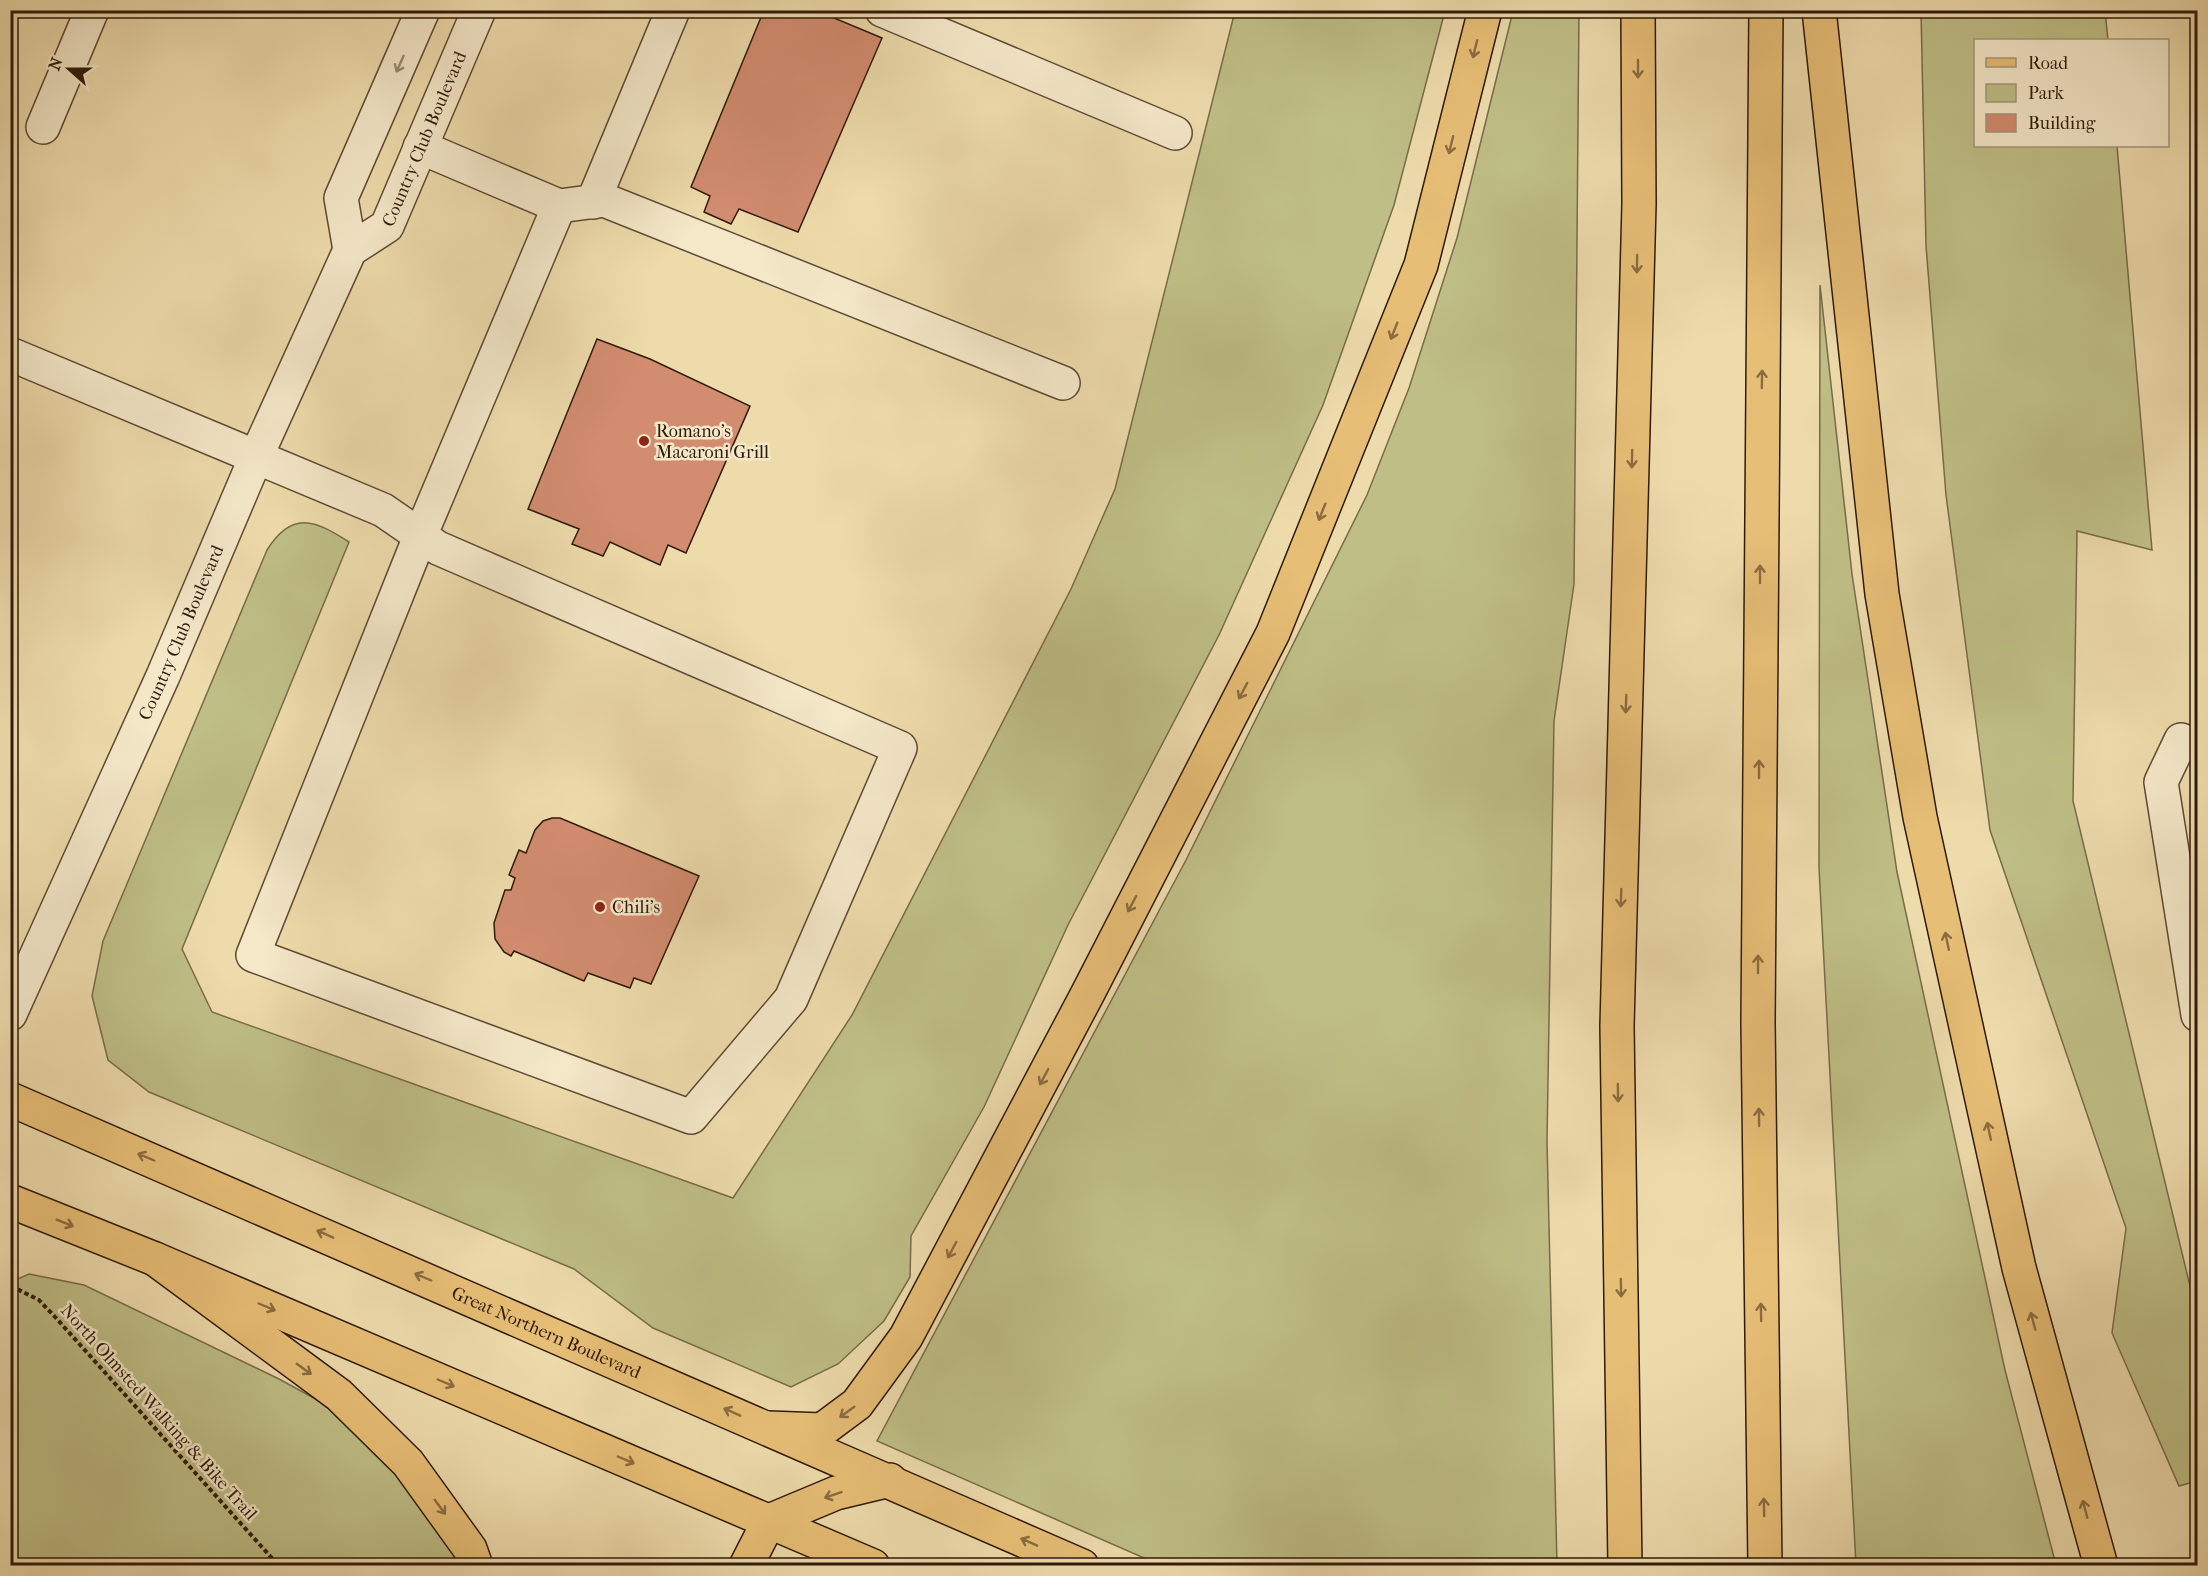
<svg xmlns="http://www.w3.org/2000/svg" width="2208" height="1576" font-family="'IM FELL French Canon',serif">
<style>
.green{fill:#bfbe86;stroke:#776c48;stroke-width:1.5}
.building{fill:#d28c70;stroke:#2f1a0b;stroke-width:1.5}
.lines{fill:none;stroke-linecap:round;stroke-linejoin:round}
.minor-casing{stroke:#5f4a33;stroke-width:36}
.major-casing{stroke:#2f1a0b;stroke-width:36}
.highway-casing{stroke:#2f1a0b;stroke-width:36}
.path{stroke:#2f1a0b;stroke-width:4;stroke-dasharray:4.5 3;stroke-linecap:butt}
.minor{stroke:#f4e8c9;stroke-width:33}
.major{stroke:#e7be76;stroke-width:33}
.highway{stroke:#e7be76;stroke-width:33}
.oneway{stroke:#8b6c40}
.oneway2{stroke:#9b8b74}
.poi-dot{fill:#8f2418;stroke:#f4e8c9;stroke-width:2}
.labels{text-anchor:middle;stroke-width:5;stroke-linejoin:round;paint-order:stroke}
.street-label{font-size:18px;fill:#2f1a0b;stroke:#f4e8c9}
.poi-label{font-size:18px;fill:#2f1a0b;stroke:#f4e8c9;text-anchor:start}
</style>
<rect width="100%" height="100%" fill="#eedbac"/>
<filter id="stains"><feTurbulence type="fractalNoise" baseFrequency=".00333" numOctaves="4"/><feColorMatrix values="0 0 0 0 .2 0 0 0 0 .09 0 0 0 0 .02 0 0 0 .5 -.17"/></filter>
<radialGradient id="worn" r=".72"><stop offset=".6" stop-color="#630" stop-opacity="0"/><stop offset="1" stop-color="#630" stop-opacity=".3"/></radialGradient>
<g class="green">
<path d="M 1235,11 L 1445,11 L 1394,205 L 1323,405 L 1219,635 L 1068,925 L 984,1107 L 911,1236 L 910,1277 L 884,1321 L 838,1364 L 791,1387 L 653,1328 L 574,1269 L 149,1092 L 108,1060 L 92,996 L 103,941 L 267,550 C 292,510 315,520 349,542 L 182,949 L 212,1012 L 733,1198 L 852,1015 L 1071,589 L 1115,489 Z"/>
<polygon points="1513,11 1579,11 1574,584 1554,721 1547,1141 1557,1565 1160,1565 877,1441 1186,860 1367,495 1409,388 1457,238"/>
<polygon points="1921,11 2105,11 2108,40 1976,40 1976,146 2117,146 2152,550 2077,531 2073,801 2197,1315 2197,1481 2179,1486 2112,1333 2126,1228 1990,830 1946,495 1926,246"/>
<polygon points="1820,285 1852,574 1897,872 2005,1370 2056,1565 1856,1565 1819,868"/>
<polygon points="29,1274 84,1285 279,1379 356,1421 396,1466 462,1566 11,1566 11,1282"/>
</g>
<g class="building">
<polygon points="764,10 815,10 882,38 798,232 739,209 731,224 704,212 710,196 691,187"/>
<polygon points="597,339 650,359 750,406 686,553 668,545 660,565 610,542 603,556 572,544 579,529 528,509"/>
<polygon points="552,818 560,818 699,876 651,984 634,978 630,988 588,973 584,981 514,951 511,956 504,952 495,939 494,923 505,890 511,890 515,878 509,875 519,850 526,853 535,830 543,821"/>
</g>
<g class="lines">
<g class="minor-casing">
<g id="minor">
<polyline points="882,10 1175,133"/>
<polyline points="43,127 92,10"/>
<polyline points="593,202 673,10"/>
<polyline points="559,206 604,200 1063,383"/>
<polyline points="350,250 341,198 423,10"/>
<polyline points="10,354 383,510 438,548 900,748 791,999 691,1117 253,955 421,534 559,206 420,147"/>
<polyline points="2198,747 2181,740 2161,782 2198,1015"/>
<path id="s1" d="M 10,1014 L 163,676 L 256,457 L 350,250 L 387,226 L 479,10"/>
</g>
</g>
<g class="major-casing">
<g id="major">
<path id="s2" d="M 10,1099 L 1082,1566"/>
<polyline points="10,1201 155,1259 873,1566"/>
</g>
</g>
<g class="highway-casing">
<g id="highway">
<polyline points="1819,10 1882,594 1920,817 2019,1268 2101,1566"/>
<polyline points="155,1259 339,1395 408,1463 470,1549 476,1566"/>
<polyline points="768,1428 822,1430 857,1404 906,1337 1088,993 1273,633 1421,265 1485,10"/>
<polyline points="746,1566 769,1521 836,1493 890,1480"/>
<polyline points="1625,1566 1617,1026 1639,204 1638,10"/>
<polyline points="1765,1566 1758,1023 1766,10"/>
</g>
</g>
<polyline class="path" points="11,1286 39,1300 56,1318 279,1566"/>
<use href="#minor" class="minor"/>
<use href="#major" class="major"/>
<use href="#highway" class="highway"/>
</g>
<defs><path id="oneway-shaft" d="M-6 0H5M1.5-3L5.5 0L1.5 3" fill="none" stroke-width="1.6" stroke-linecap="round" stroke-linejoin="round" transform="scale(1.5)"/></defs>
<g class="oneway">
<use href="#oneway-shaft" transform="translate(1475 49) rotate(104)"/>
<use href="#oneway-shaft" transform="translate(1638 69) rotate(90)"/>
<use href="#oneway-shaft" transform="translate(1451 145) rotate(104)"/>
<use href="#oneway-shaft" transform="translate(1637 264) rotate(91)"/>
<use href="#oneway-shaft" transform="translate(1394 331) rotate(112)"/>
<use href="#oneway-shaft" transform="translate(1762 379) rotate(-89)"/>
<use href="#oneway-shaft" transform="translate(1632 459) rotate(91)"/>
<use href="#oneway-shaft" transform="translate(1322 512) rotate(112)"/>
<use href="#oneway-shaft" transform="translate(1760 574) rotate(-90)"/>
<use href="#oneway-shaft" transform="translate(1243 691) rotate(118)"/>
<use href="#oneway-shaft" transform="translate(1626 704) rotate(92)"/>
<use href="#oneway-shaft" transform="translate(1759 769) rotate(-90)"/>
<use href="#oneway-shaft" transform="translate(1621 898) rotate(92)"/>
<use href="#oneway-shaft" transform="translate(1132 904) rotate(118)"/>
<use href="#oneway-shaft" transform="translate(1947 941) rotate(-102)"/>
<use href="#oneway-shaft" transform="translate(1758 964) rotate(-90)"/>
<use href="#oneway-shaft" transform="translate(1044 1077) rotate(118)"/>
<use href="#oneway-shaft" transform="translate(1618 1093) rotate(89)"/>
<use href="#oneway-shaft" transform="translate(1759 1117) rotate(-91)"/>
<use href="#oneway-shaft" transform="translate(1989 1131) rotate(-102)"/>
<use href="#oneway-shaft" transform="translate(146 1157) rotate(-157)"/>
<use href="#oneway-shaft" transform="translate(65 1223) rotate(22)"/>
<use href="#oneway-shaft" transform="translate(325 1234) rotate(-156)"/>
<use href="#oneway-shaft" transform="translate(952 1250) rotate(118)"/>
<use href="#oneway-shaft" transform="translate(423 1277) rotate(-157)"/>
<use href="#oneway-shaft" transform="translate(1621 1288) rotate(89)"/>
<use href="#oneway-shaft" transform="translate(267 1307) rotate(23)"/>
<use href="#oneway-shaft" transform="translate(1761 1312) rotate(-91)"/>
<use href="#oneway-shaft" transform="translate(2033 1321) rotate(-105)"/>
<use href="#oneway-shaft" transform="translate(304 1369) rotate(36)"/>
<use href="#oneway-shaft" transform="translate(446 1383) rotate(23)"/>
<use href="#oneway-shaft" transform="translate(732 1412) rotate(-156)"/>
<use href="#oneway-shaft" transform="translate(847 1412) rotate(144)"/>
<use href="#oneway-shaft" transform="translate(626 1460) rotate(23)"/>
<use href="#oneway-shaft" transform="translate(833 1495) rotate(161)"/>
<use href="#oneway-shaft" transform="translate(440 1507) rotate(54)"/>
<use href="#oneway-shaft" transform="translate(1764 1507) rotate(-91)"/>
<use href="#oneway-shaft" transform="translate(2085 1509) rotate(-105)"/>
<use href="#oneway-shaft" transform="translate(1029 1542) rotate(-156)"/>
</g>
<use class="oneway2" href="#oneway-shaft" transform="translate(400 64) rotate(114)"/>
<g class="poi-dot">
<circle cx="644" cy="441" r="6"/>
<circle cx="600" cy="907" r="6"/>
</g>
<g class="labels">
<g class="street-label">
<text dy="6" stroke="none"><textPath href="#s1" startOffset="975">Country Club Boulevard</textPath></text>
<text dy="6" stroke="none"><textPath href="#s1" startOffset="418">Country Club Boulevard</textPath></text>
<text dy="6" stroke="none"><textPath href="#s2" startOffset="585">Great Northern Boulevard</textPath></text>
<text transform="translate(159 1412) rotate(48)" y="6">North Olmsted Walking &amp; Bike Trail</text>
</g>
<g class="poi-label">
<text x="656" y="437">Romano's<tspan x="656" dy="21">Macaroni Grill</tspan></text>
<text x="612" y="913">Chili's</text>
</g>
</g>
<rect width="2208" height="1576" fill="none" stroke="#eedbac" stroke-width="36"/>
<rect x="12" y="12" width="2184" height="1552" fill="none" stroke="#2f1a0b" stroke-width="3"/>
<rect x="18" y="18" width="2172" height="1540" fill="none" stroke="#2f1a0b" stroke-width="1.5"/>
<rect x="1974" y="39" width="195" height="108" fill="#f4e8c9" stroke="#a5967d" stroke-width="1.5"/>
<rect x="1986" y="58" width="30" height="9" fill="#e7be76" stroke="#a5967d" stroke-width="1.5"/>
<text x="2028" y="69" font-size="18" fill="#2f1a0b">Road</text>
<rect x="1986" y="84" width="30" height="18" fill="#bfbe86" stroke="#a5967d" stroke-width="1.5"/>
<text x="2028" y="99" font-size="18" fill="#2f1a0b">Park</text>
<rect x="1986" y="114" width="30" height="18" fill="#d28c70" stroke="#a5967d" stroke-width="1.5"/>
<text x="2028" y="129" font-size="18" fill="#2f1a0b">Building</text>
<g transform="translate(69 69) rotate(291)" stroke="#f4e8c9" stroke-width="4.5" paint-order="stroke">
<path d="M0-4.5L10 22L0 15L-10 22Z" fill="#2f1a0b"/>
<text y="-9" font-size="16" font-weight="bold" text-anchor="middle" fill="#2f1a0b">N</text>
</g>
<rect width="100%" height="100%" filter="url(#stains)"/>
<rect width="100%" height="100%" fill="url(#worn)"/>
</svg>
